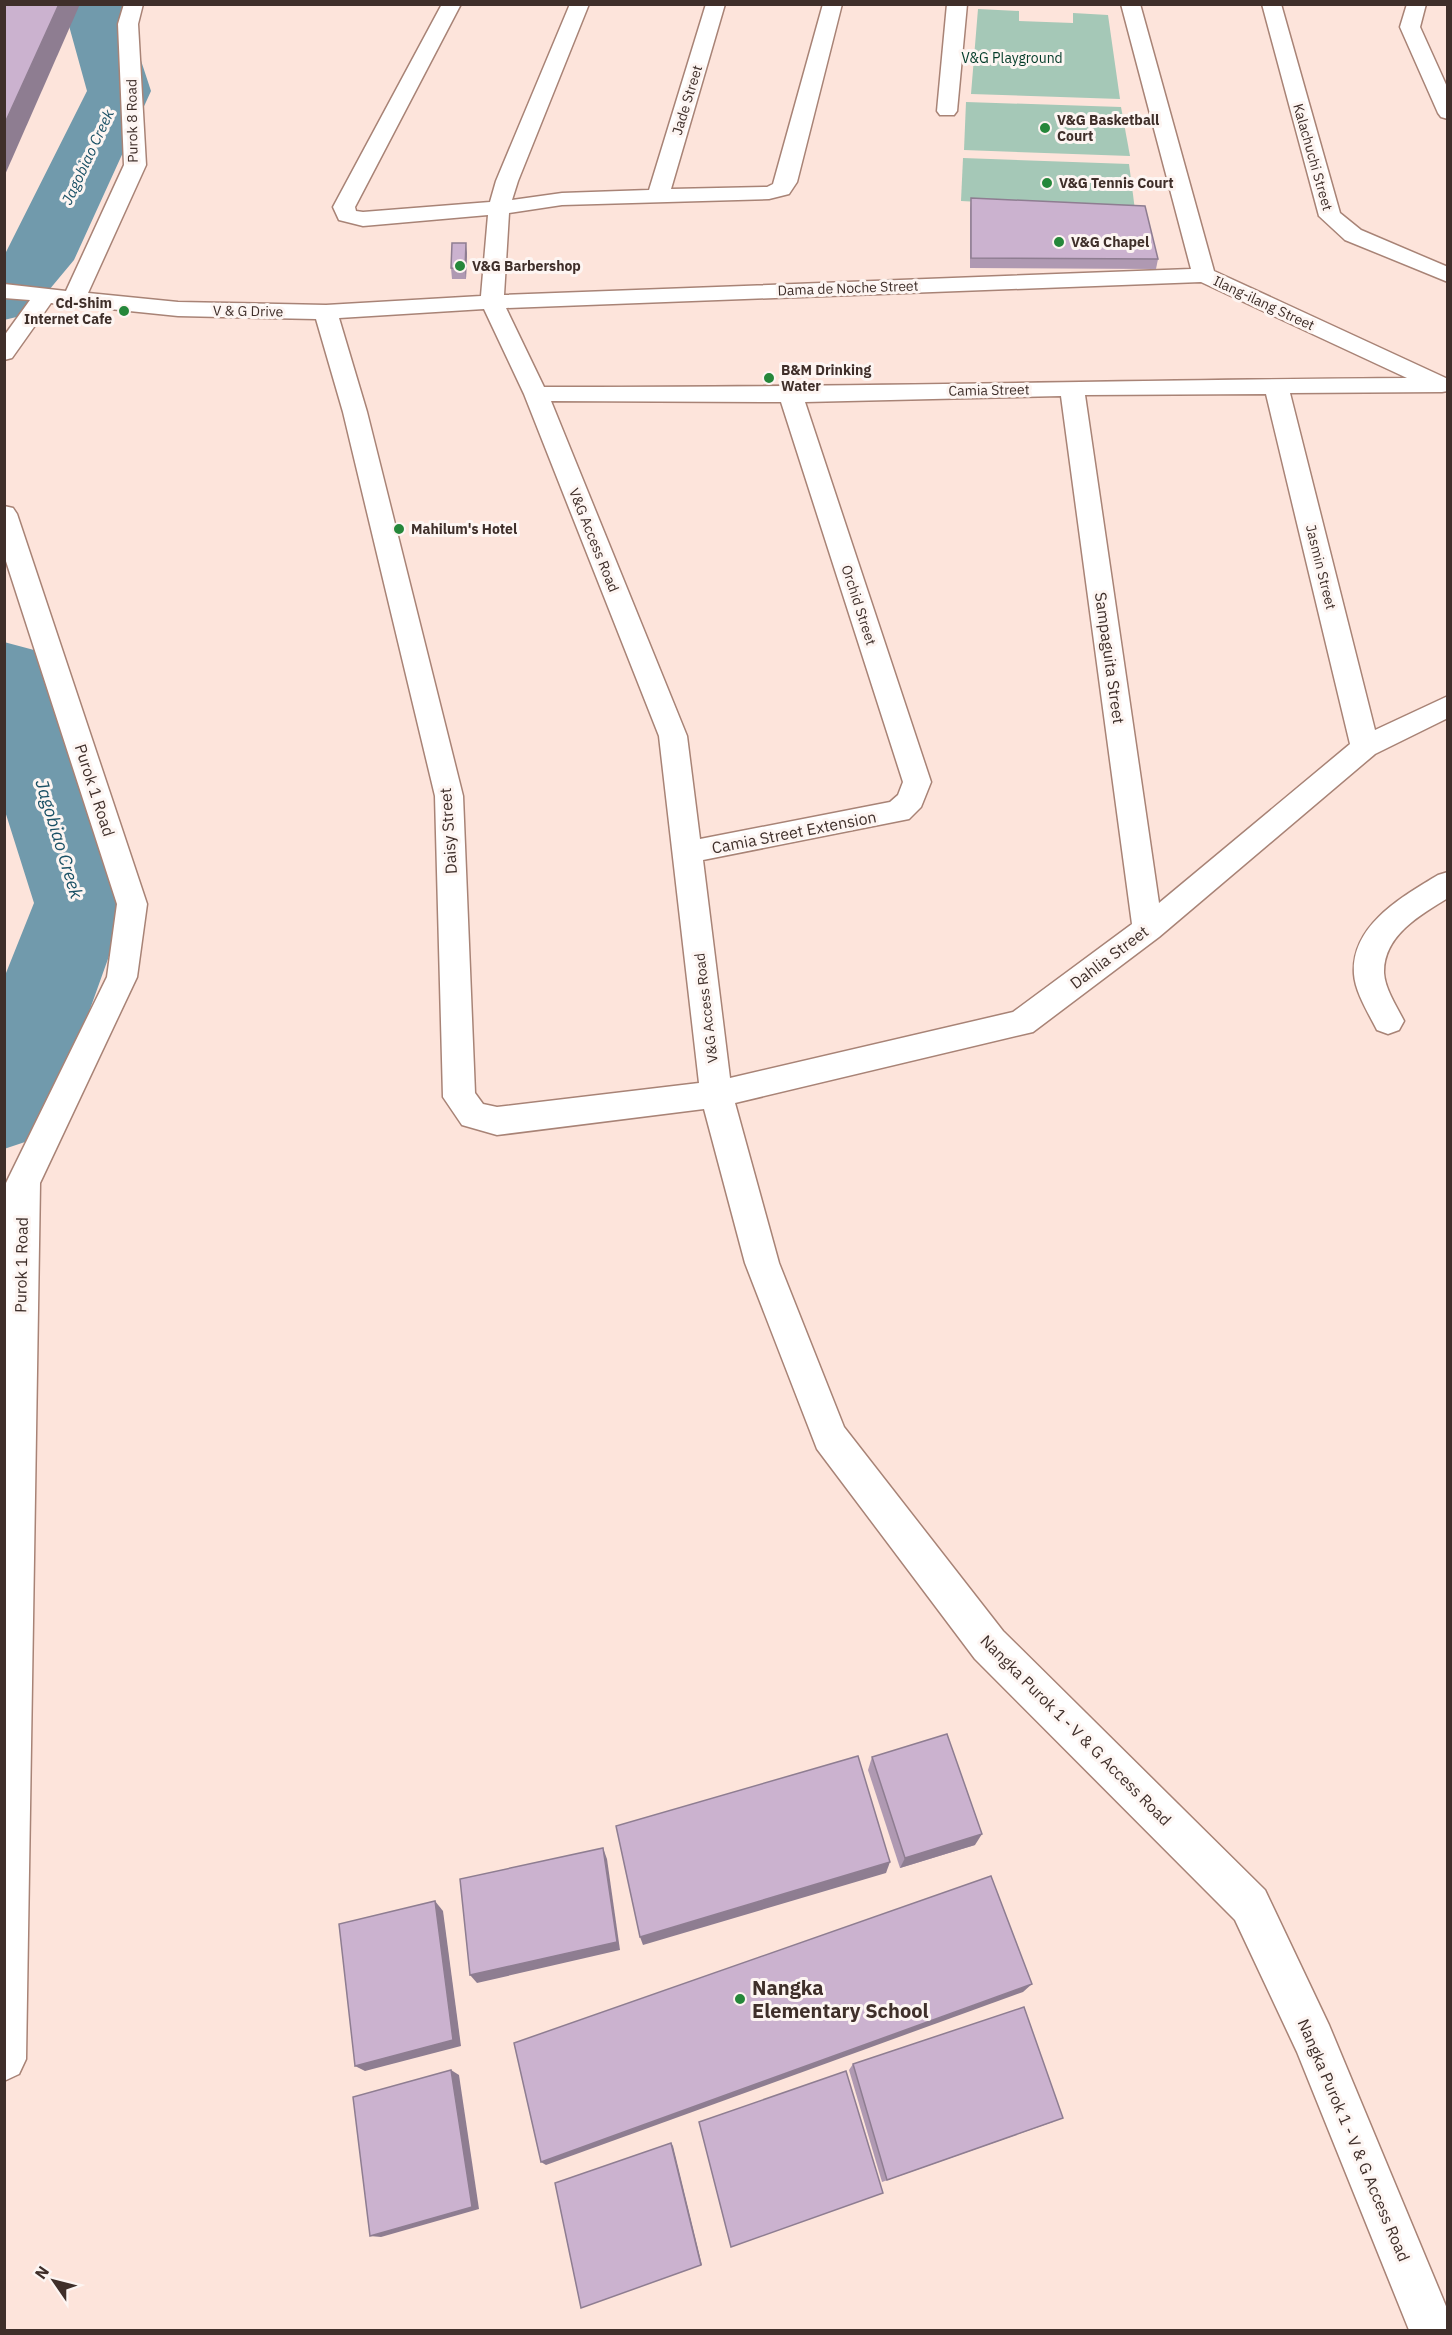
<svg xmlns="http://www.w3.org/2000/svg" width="1452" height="2335" font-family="'IBM Plex Sans',sans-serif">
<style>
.green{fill:#a5c8b7}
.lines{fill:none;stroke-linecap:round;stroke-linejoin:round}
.river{fill:#719aac;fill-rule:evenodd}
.minor-casing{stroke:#a88376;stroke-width:3}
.minor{fill:#fff;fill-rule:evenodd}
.wall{fill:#af99b2}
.shaded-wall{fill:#8e7d91}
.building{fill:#cbb2cf;stroke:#8e7d91;stroke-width:1.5}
.poi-dot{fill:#25873a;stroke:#fdf5f2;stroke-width:2}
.labels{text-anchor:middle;stroke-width:6;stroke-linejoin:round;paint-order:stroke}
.far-park-label{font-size:14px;fill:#013b28;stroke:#fdf5f2}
.far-street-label{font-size:14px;fill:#3f2f2a;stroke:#fdf5f2}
.far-poi-label{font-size:14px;font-weight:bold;fill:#3f2f2a;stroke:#fdf5f2;text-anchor:start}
.far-water-label{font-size:15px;font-style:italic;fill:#195065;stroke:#fdf5f2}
.street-label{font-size:16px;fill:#3f2f2a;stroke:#fdf5f2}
.water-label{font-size:18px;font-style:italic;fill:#195065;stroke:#fdf5f2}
.near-poi-label{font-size:20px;font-weight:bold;fill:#3f2f2a;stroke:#fdf5f2;text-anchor:start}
</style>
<rect width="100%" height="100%" fill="#fde4db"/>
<g class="green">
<polygon points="978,9 1019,11 1019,21 1073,23 1073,13 1108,15 1120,99 971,94"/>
<polygon points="966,102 1121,107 1130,156 964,150"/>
<polygon points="963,158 1129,164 1135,210 961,201"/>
</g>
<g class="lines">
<g class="river">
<polygon points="73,4 133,4 126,15 151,91 74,260 29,314 4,320 4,256 87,91 66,15"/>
<polygon points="4,642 34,650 47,671 128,903 55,1107 40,1137 4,1149 4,978 34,903 4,808"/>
</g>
<g class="minor-casing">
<g id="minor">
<path d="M 124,4 L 143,4 L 138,24 L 146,165 L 88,293 L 178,302 L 326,305 L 481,296 L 488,215 L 363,226 L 339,220 L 333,207 L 442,4 L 461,4 L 355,207 L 356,211 L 363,212 L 490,202 L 496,181 L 570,4 L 589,4 L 518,181 L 512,200 L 562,193 L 649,190 L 706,4 L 725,4 L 671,189 L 767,187 L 773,184 L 823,4 L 842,4 L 797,182 L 789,194 L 769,199 L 562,205 L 509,213 L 504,295 L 1191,269 L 1121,4 L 1140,4 L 1214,271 L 1448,379 L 1448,391 L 1442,392 L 1290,393 L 1375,730 L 1448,696 L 1448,718 L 1375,754 L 1159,937 L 1033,1032 L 735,1103 L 779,1263 L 844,1427 L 1003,1631 L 1265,1890 L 1329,2025 L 1448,2311 L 1448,2330 L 1409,2330 L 1297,2052 L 1235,1920 L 975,1659 L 817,1449 L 745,1263 L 704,1109 L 497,1135 L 462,1125 L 443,1097 L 435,796 L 343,412 L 316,319 L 178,316 L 51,303 L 12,358 L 4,360 L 4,336 L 30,300 L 4,298 L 4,284 L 66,291 L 124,165 L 118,24 ZM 1201,282 L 1407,378 C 1120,380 832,388 544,387 L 506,308 ZM 484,309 L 524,394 L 659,736 L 699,1083 L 497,1107 L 483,1104 L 475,1093 L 463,796 L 367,412 L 339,318 ZM 1266,394 L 1350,744 L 1159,903 L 1085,395 ZM 1061,396 L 1132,924 L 1013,1012 L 730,1078 L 703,860 L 909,819 L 921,807 L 931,782 L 805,402 ZM 551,401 L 781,402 L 903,782 L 898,795 L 890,802 L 700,839 L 687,736 Z"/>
<polygon points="947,4 967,4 957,111 954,115 940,115 937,111"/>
<polygon points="1262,4 1281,4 1340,213 1361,230 1448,267 1448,282 1345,240 1319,216"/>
<polygon points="1407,4 1426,4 1420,27 1448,89 1448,119 1441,117 1438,113 1400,27"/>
<polygon points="4,506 13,508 17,514 147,904 137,977 40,1183 26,2059 19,2074 4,2081 6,1183 107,977 117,904 4,555"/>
<path d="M 1448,872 L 1448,898 C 1420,915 1383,936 1384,973 C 1385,989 1397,1007 1404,1021 L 1399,1030 L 1388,1034 L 1377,1030 C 1369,1014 1355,992 1354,974 C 1351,925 1402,897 1438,875 Z"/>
</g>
</g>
<use href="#minor" class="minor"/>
</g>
<g class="wall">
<polygon points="971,198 1158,259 1156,269 970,268 970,209"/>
<polygon points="467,253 466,279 452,279 451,268"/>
<polygon points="872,1757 975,1845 900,1868 868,1770"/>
<polygon points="853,2064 1053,2122 882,2182 849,2070"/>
</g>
<g class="shaded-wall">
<polygon points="59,4 80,4 4,177 4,125"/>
<polygon points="466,243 467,253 466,279 465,269"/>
<polygon points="982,1834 975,1845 900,1868 905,1858"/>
<polygon points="603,1848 607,1859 620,1950 477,1983 470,1975"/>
<polygon points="890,1862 886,1873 643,1945 640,1937"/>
<polygon points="435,1901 443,1911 461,2046 365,2071 355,2066"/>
<polygon points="1032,1984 1023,1992 546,2165 541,2162"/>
<polygon points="451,2070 459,2075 479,2209 381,2237 370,2236"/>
<polygon points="671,2143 673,2146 702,2265 701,2265"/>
</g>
<g class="building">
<polygon points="4,4 59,4 4,125"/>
<polygon points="971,198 1145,206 1158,259 971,258"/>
<polygon points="452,243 466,243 465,269 451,268"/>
<polygon points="947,1734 982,1834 905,1858 872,1757"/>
<polygon points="858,1756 890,1862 640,1937 616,1826"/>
<polygon points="603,1848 617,1942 470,1975 460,1879"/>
<polygon points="991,1876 1032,1984 541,2162 514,2043"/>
<polygon points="435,1901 453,2040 355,2066 339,1924"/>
<polygon points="1024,2007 1063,2118 887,2180 853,2064"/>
<polygon points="451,2070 472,2207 370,2236 353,2097"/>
<polygon points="846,2071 883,2193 731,2247 699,2122"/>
<polygon points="671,2143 701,2265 581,2308 555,2183"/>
</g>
<g class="poi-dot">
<circle cx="1045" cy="128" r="6"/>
<circle cx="1047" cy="183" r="6"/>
<circle cx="1059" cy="242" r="6"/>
<circle cx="460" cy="266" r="6"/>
<circle cx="124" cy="311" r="6"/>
<circle cx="769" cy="378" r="6"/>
<circle cx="399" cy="529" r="6"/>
<circle cx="740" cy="1999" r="6"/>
</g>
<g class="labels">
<g class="far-park-label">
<text x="1012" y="63">V&amp;G Playground</text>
</g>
<g class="far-street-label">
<text transform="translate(687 100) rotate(-73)" y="5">Jade Street</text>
<text transform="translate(132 121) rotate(-91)" y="5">Purok 8 Road</text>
<text transform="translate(1313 157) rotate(74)" y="5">Kalachuchi Street</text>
<text transform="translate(848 288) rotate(-2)" y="5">Dama de Noche Street</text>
<text transform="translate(1264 303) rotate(25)" y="5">Ilang-ilang Street</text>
<text transform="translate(248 311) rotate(1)" y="5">V &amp; G Drive</text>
<text transform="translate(989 390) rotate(-1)" y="5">Camia Street</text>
<text transform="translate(594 540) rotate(68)" y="5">V&amp;G Access Road</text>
<text transform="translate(1321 567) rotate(76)" y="5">Jasmin Street</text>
<text transform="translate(859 605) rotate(72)" y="5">Orchid Street</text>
<text transform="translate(706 1008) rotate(-97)" y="5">V&amp;G Access Road</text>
</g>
<g class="far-poi-label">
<text x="1057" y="125">V&amp;G Basketball<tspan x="1057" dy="16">Court</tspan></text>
<text x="1059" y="188">V&amp;G Tennis Court</text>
<text x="1071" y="247">V&amp;G Chapel</text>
<text x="472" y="271">V&amp;G Barbershop</text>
<text x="112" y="308" text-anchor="end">Cd-Shim<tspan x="112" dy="16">Internet Cafe</tspan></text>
<text x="781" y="375">B&amp;M Drinking<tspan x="781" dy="16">Water</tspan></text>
<text x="411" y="534">Mahilum's Hotel</text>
</g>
<g class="far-water-label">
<text transform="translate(88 157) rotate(-65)" y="5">Jagobiao Creek</text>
</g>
<g class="street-label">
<text transform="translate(1110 658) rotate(82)" y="6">Sampaguita Street</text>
<text transform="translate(95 790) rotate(72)" y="6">Purok 1 Road</text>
<text transform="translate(448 831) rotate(-94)" y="6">Daisy Street</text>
<text transform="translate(794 832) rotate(-11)" y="6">Camia Street Extension</text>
<text transform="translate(1109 957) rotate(-37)" y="6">Dahlia Street</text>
<text transform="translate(21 1265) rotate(-89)" y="6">Purok 1 Road</text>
<text transform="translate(1076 1730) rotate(45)" y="6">Nangka Purok 1 - V &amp; G Access Road</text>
<text transform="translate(1354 2140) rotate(67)" y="6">Nangka Purok 1 - V &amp; G Access Road</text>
</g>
<g class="water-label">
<text transform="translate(59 839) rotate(73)" y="6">Jagobiao Creek</text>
</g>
<g class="near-poi-label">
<text x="752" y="1995">Nangka<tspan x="752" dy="23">Elementary School</tspan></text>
</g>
</g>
<rect width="1452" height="2335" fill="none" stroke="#3f2f2a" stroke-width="12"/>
<g transform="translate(54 2281) rotate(305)" stroke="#fdf5f2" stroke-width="4.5" paint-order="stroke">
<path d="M0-4.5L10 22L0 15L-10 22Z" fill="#3f2f2a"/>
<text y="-9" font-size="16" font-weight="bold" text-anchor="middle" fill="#3f2f2a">N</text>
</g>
</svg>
